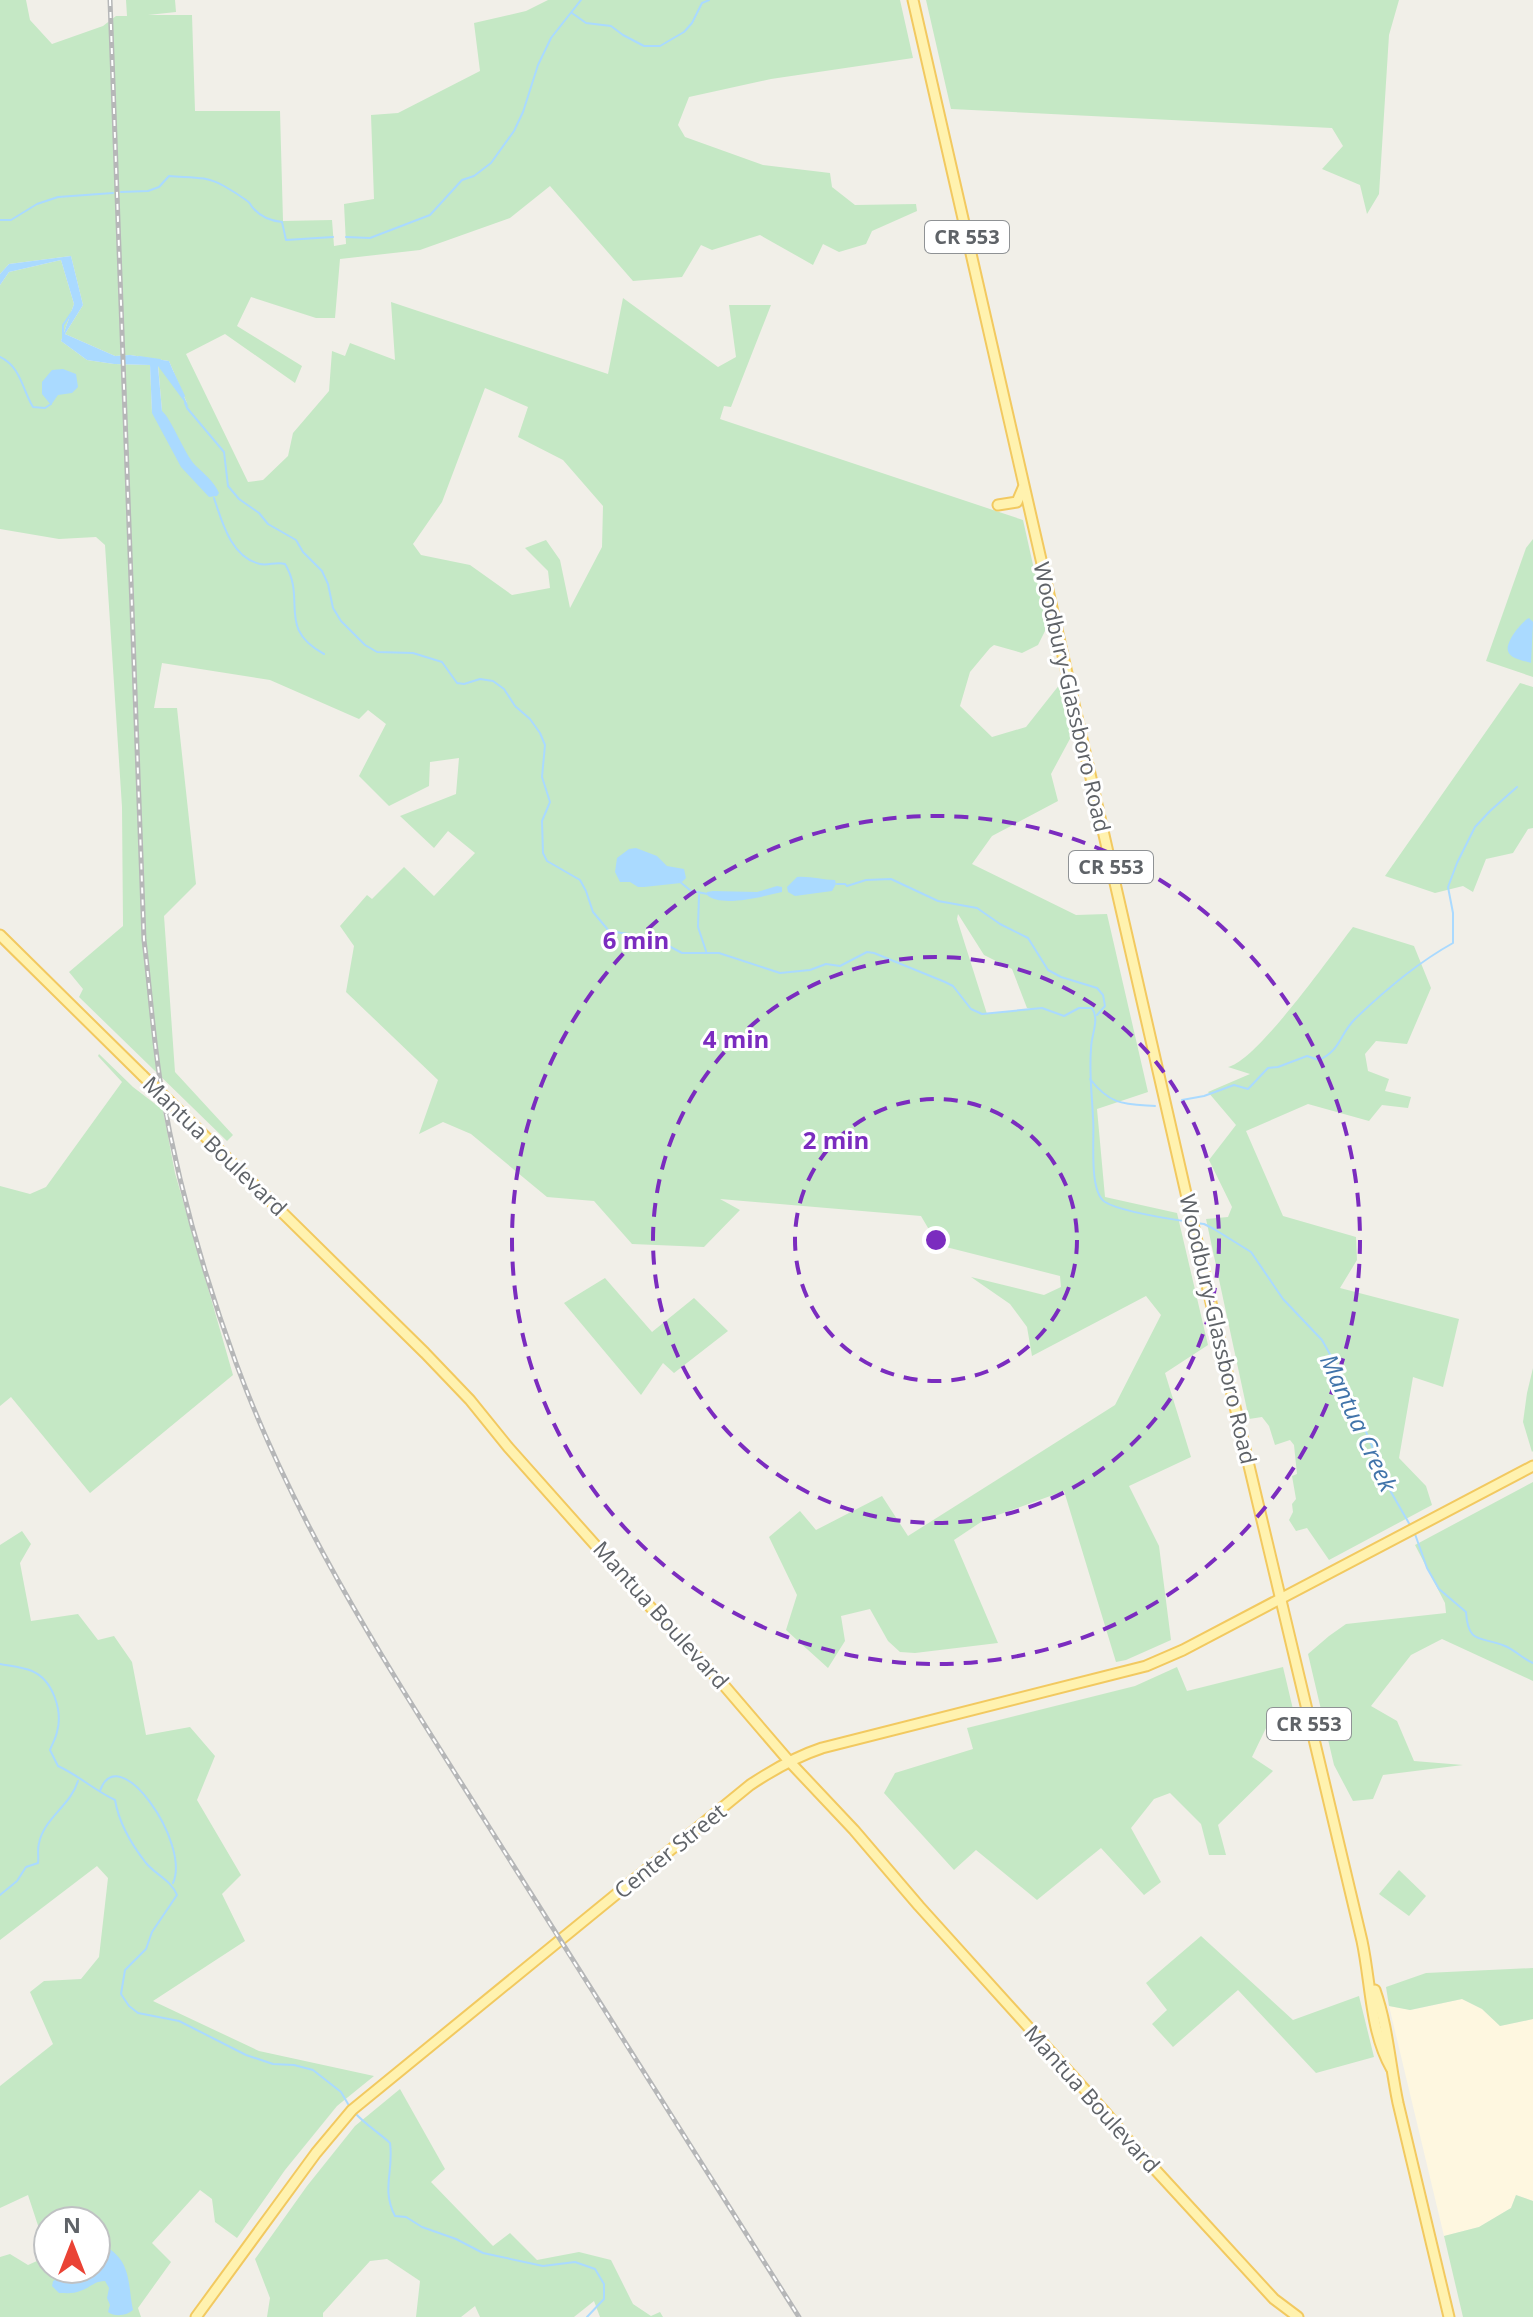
<svg xmlns="http://www.w3.org/2000/svg" width="1533" height="2317" font-family="'Open Sans',sans-serif">
<style>
.commercial{fill:#fef7e0}
.green{fill:#c5e8c5;fill-rule:evenodd}
.water{fill:#aadaff}
.lines{fill:none;stroke-linecap:round;stroke-linejoin:round}
.stream{stroke:#aadaff;stroke-width:2}
.major-casing{stroke:#f2c960;stroke-width:13}
.major{stroke:#fff2af;stroke-width:9}
.rail-casing{stroke:#b6b7b8;stroke-width:5}
.rail{stroke:#fff;stroke-width:2;stroke-dasharray:6;stroke-linecap:butt}
.major-bridge-casing{stroke:#f2c960;stroke-width:13;stroke-linecap:butt}
.major-bridge{stroke:#fff2af;stroke-width:9}
.ring{fill:none;stroke:#7b2cbf;stroke-width:4;stroke-dasharray:14 10}
.labels{text-anchor:middle;stroke-width:6;stroke-linejoin:round;paint-order:stroke}
.shield{fill:#fff;stroke:#8f9295;stroke-width:2}
.shield-label{font-size:20px;font-weight:bold;fill:#5f6368}
.street-label{font-size:22px;fill:#5f6368;stroke:#fff}
.water-label{font-size:24px;font-style:italic;fill:#4174aa;stroke:#fff}
.centre{fill:#7b2cbf;stroke:#fff;stroke-width:4}
.ring-label{font-size:24px;text-anchor:middle;font-weight:bold;fill:#7b2cbf;stroke:#fff;stroke-width:6;stroke-linejoin:round;paint-order:stroke}
</style>
<rect width="100%" height="100%" fill="#f1efe8"/>
<polygon class="commercial" points="1462,1999 1482,2009 1500,2026 1533,2019 1533,2201 1516,2195 1511,2208 1479,2227 1444,2236 1389,2006 1411,2010"/>
<g class="green">
<path d="M 0,0 L 26,0 L 30,20 L 52,44 L 103,26 L 116,16 L 127,16 L 126,0 L 175,0 L 176,12 L 148,15 L 192,15 L 195,111 L 280,111 L 283,221 L 332,220 L 334,246 L 346,244 L 344,204 L 374,199 L 371,115 L 398,113 L 480,71 L 474,23 L 526,11 L 548,0 L 900,0 L 913,58 L 771,79 L 689,97 L 678,125 L 685,137 L 763,165 L 830,173 L 832,187 L 855,205 L 916,204 L 917,211 L 872,231 L 866,244 L 839,252 L 823,244 L 813,265 L 760,235 L 712,250 L 701,245 L 682,277 L 633,281 L 550,186 L 510,218 L 420,250 L 340,259 L 335,318 L 316,318 L 251,297 L 237,326 L 302,366 L 295,383 L 225,334 L 186,354 L 248,482 L 263,480 L 288,456 L 293,433 L 329,391 L 332,351 L 345,356 L 350,343 L 395,360 L 391,302 L 608,374 L 623,298 L 718,367 L 736,357 L 729,305 L 771,305 L 731,407 L 724,406 L 720,419 L 1023,520 L 1047,627 L 1038,645 L 1022,653 L 994,645 L 990,648 L 970,672 L 960,706 L 992,737 L 1026,727 L 1060,684 L 1072,735 L 1051,774 L 1058,801 L 992,836 L 972,864 L 1076,915 L 1107,914 L 1148,1092 L 1097,1109 L 1105,1197 L 1177,1213 L 1208,1345 L 1165,1373 L 1191,1457 L 1129,1486 L 1159,1546 L 1171,1640 L 1126,1660 L 1116,1662 L 1064,1491 L 984,1520 L 954,1540 L 998,1643 L 915,1653 L 900,1652 L 888,1641 L 870,1609 L 841,1616 L 845,1641 L 828,1668 L 786,1630 L 797,1595 L 769,1537 L 800,1511 L 816,1530 L 882,1496 L 908,1536 L 1115,1405 L 1161,1315 L 1146,1296 L 1032,1356 L 1027,1327 L 1010,1304 L 971,1277 L 1044,1295 L 1061,1287 L 1060,1276 L 938,1245 L 921,1216 L 720,1199 L 740,1210 L 704,1247 L 632,1244 L 594,1201 L 547,1197 L 471,1134 L 443,1122 L 419,1134 L 438,1080 L 346,992 L 354,946 L 340,926 L 367,895 L 372,899 L 404,867 L 434,896 L 475,853 L 448,831 L 434,848 L 400,816 L 456,794 L 459,758 L 430,762 L 429,786 L 389,806 L 359,776 L 386,724 L 368,710 L 359,719 L 270,680 L 162,663 L 154,708 L 177,708 L 196,884 L 164,916 L 175,1072 L 233,1135 L 227,1141 L 79,997 L 83,989 L 69,972 L 123,926 L 122,807 L 105,545 L 96,537 L 59,539 L 0,529 L 0,285 L 9,272 L 61,260 L 74,304 L 61,341 L 87,360 L 114,364 L 150,365 L 152,413 L 162,411 L 158,364 L 187,403 L 169,361 L 130,355 L 115,356 L 65,334 L 83,305 L 71,256 L 9,264 L 0,274 ZM 485,388 L 528,407 L 518,437 L 563,460 L 603,506 L 602,547 L 570,608 L 560,560 L 546,540 L 525,548 L 548,571 L 550,588 L 512,595 L 470,565 L 421,555 L 413,544 L 442,502 ZM 958,914 L 984,955 L 1012,969 L 1027,1008 L 1033,1009 L 987,1014 L 957,919 Z"/>
<polygon points="926,0 1399,0 1389,35 1379,194 1367,214 1360,185 1322,169 1343,146 1332,128 951,109"/>
<polygon points="1533,539 1533,677 1486,661 1526,548"/>
<polygon points="1520,683 1533,687 1533,828 1528,829 1513,853 1486,859 1473,892 1463,886 1435,893 1385,876"/>
<path d="M 1353,927 L 1414,946 L 1431,988 L 1407,1044 L 1376,1041 L 1365,1054 L 1368,1071 L 1389,1079 L 1385,1091 L 1411,1097 L 1408,1108 L 1382,1105 L 1369,1121 L 1308,1104 L 1246,1131 L 1283,1216 L 1356,1237 L 1357,1260 L 1340,1288 L 1459,1319 L 1443,1387 L 1413,1377 L 1399,1458 L 1426,1486 L 1432,1505 L 1329,1560 L 1307,1528 L 1296,1531 L 1289,1520 L 1293,1512 L 1292,1504 L 1296,1499 L 1292,1476 L 1297,1474 L 1294,1445 L 1290,1440 L 1275,1445 L 1269,1426 L 1262,1417 L 1249,1419 L 1206,1219 L 1228,1217 L 1232,1207 L 1209,1160 L 1236,1125 L 1208,1092 L 1250,1074 L 1228,1067 C 1257,1061 1331,955 1353,927 Z"/>
<polygon points="99,1054 133,1087 163,1110 175,1173 233,1375 90,1493 11,1397 0,1406 0,1186 30,1194 46,1187 122,1082 98,1056"/>
<polygon points="605,1278 652,1332 694,1298 728,1331 674,1373 663,1363 641,1395 564,1303"/>
<polygon points="1533,1368 1533,1451 1532,1452 1523,1422 1527,1393"/>
<polygon points="1533,1482 1533,1681 1442,1639 1411,1655 1371,1706 1397,1721 1414,1761 1463,1765 1383,1775 1373,1799 1353,1801 1334,1765 1308,1654 1329,1636 1346,1624 1446,1613 1445,1603 1415,1545"/>
<path d="M 22,1531 L 31,1544 L 20,1563 L 31,1621 L 78,1614 L 98,1640 L 114,1636 L 132,1662 L 146,1735 L 190,1727 L 215,1756 L 197,1800 L 241,1875 L 222,1894 L 245,1941 L 153,2001 L 259,2051 L 374,2076 L 337,2106 L 285,2170 L 237,2238 L 215,2222 L 212,2199 L 200,2190 L 152,2243 L 171,2262 L 138,2308 L 141,2317 L 0,2317 L 0,2257 L 10,2254 L 28,2265 L 48,2256 L 28,2195 L 0,2208 L 0,2086 L 53,2044 L 30,1992 L 44,1981 L 81,1979 L 99,1957 L 108,1878 L 97,1866 L 0,1940 L 0,1545 ZM 48,2221 L 96,2221 L 96,2269 L 48,2269 Z"/>
<polygon points="1177,1667 1187,1691 1283,1667 1296,1722 1267,1726 1252,1757 1273,1771 1218,1825 1226,1855 1209,1855 1201,1824 1170,1793 1154,1799 1131,1828 1161,1882 1144,1895 1101,1848 1037,1900 976,1850 954,1870 884,1793 895,1773 973,1749 967,1728 1135,1686"/>
<polygon points="1399,1870 1426,1896 1409,1916 1379,1894"/>
<polygon points="1201,1936 1293,2020 1359,1996 1374,2057 1316,2073 1238,1990 1173,2047 1152,2024 1167,2010 1146,1983"/>
<polygon points="1533,1968 1533,2019 1500,2026 1482,2009 1462,1999 1410,2010 1389,2006 1386,1987 1426,1973"/>
<polygon points="400,2089 445,2169 431,2182 493,2246 510,2233 537,2260 579,2252 611,2260 633,2304 651,2316 660,2312 663,2317 600,2317 594,2301 574,2317 480,2317 475,2306 461,2317 416,2317 420,2281 387,2259 370,2261 323,2313 323,2317 267,2317 270,2298 255,2259 307,2186 355,2126"/>
<polygon points="1516,2195 1533,2201 1533,2317 1463,2317 1444,2236 1479,2227 1511,2208"/>
</g>
<g class="water">
<path d="M 71,256 L 83,305 L 65,334 L 115,356 L 130,355 L 169,361 L 189,408 L 158,366 L 162,411 C 171,418 184,453 195,465 C 203,473 214,481 219,493 L 217,496 L 209,497 L 181,467 L 152,413 L 150,365 L 114,364 L 87,360 L 61,341 L 74,304 L 61,260 L 9,272 L 0,285 L 0,274 L 9,264 Z"/>
<polygon points="63,369 76,374 78,387 72,393 58,395 51,405 42,394 42,382 52,370"/>
<path d="M 1529,618 L 1533,622 L 1531,663 C 1525,661 1510,659 1508,651 C 1505,642 1522,621 1529,618 Z"/>
<polygon points="636,848 657,856 667,866 684,869 686,878 681,883 644,887 638,887 630,882 620,882 615,872 617,858 629,849"/>
<path d="M 797,877 C 810,876 822,880 835,880 L 836,884 L 832,891 L 795,896 L 788,892 L 787,887 Z"/>
<path d="M 777,886 L 782,887 L 782,892 C 764,896 721,908 707,895 L 707,892 L 713,891 L 757,892 Z"/>
<path d="M 108,2248 C 132,2263 128,2287 133,2310 C 126,2316 115,2317 108,2312 L 110,2305 L 107,2298 L 109,2288 L 105,2281 C 94,2281 90,2288 80,2291 C 74,2294 66,2293 59,2293 L 52,2286 L 53,2281 L 80,2269 L 96,2269 L 96,2258 Z"/>
</g>
<g class="lines">
<g class="stream">
<polyline points="572,13 586,23 611,26 623,35 644,46 660,46 684,32 692,23 702,3 709,0"/>
<path d="M 121,192 L 148,191 L 159,187 L 169,176 C 189,178 205,175 224,186 C 231,190 239,195 246,200 C 253,205 248,203 254,209 C 261,217 272,221 282,222 L 286,240 L 333,237"/>
<polyline points="0,220 11,220 37,204 58,197 113,193"/>
<polyline points="346,237 370,238 430,215 462,180 474,176 491,163 514,131 523,112 538,65 551,38 581,0"/>
<polyline points="63,338 63,325 72,312"/>
<path d="M 0,357 C 21,367 22,389 33,407 L 45,408 L 51,404"/>
<polyline points="139,357 160,360"/>
<polyline points="173,373 184,396"/>
<path d="M 185,403 L 187,408 L 224,452 L 228,486 L 239,499 L 259,513 L 268,524 L 296,540 L 303,552 L 322,571 L 328,584 L 333,608 L 341,621 L 365,645 L 377,652 L 413,653 L 442,662 L 457,683 L 464,684 L 480,679 L 493,681 L 504,689 L 515,706 L 530,719 L 540,733 L 545,745 L 542,777 L 550,802 L 542,821 L 543,853 L 547,861 L 580,880 L 586,891 L 593,912 L 609,931 L 654,938 L 682,953 L 719,953 L 780,973 L 810,970 L 826,964 L 840,966 L 867,952 L 874,953 L 945,982 L 953,986 L 971,1009 L 982,1014 L 1042,1008 L 1064,1016 L 1079,1008 L 1092,1008 C 1100,1020 1091,1035 1091,1049 C 1089,1073 1092,1094 1093,1118 C 1095,1136 1088,1191 1105,1202 C 1121,1212 1170,1219 1190,1222"/>
<path d="M 214,498 C 222,522 231,557 260,564 C 269,566 276,561 285,564 C 307,600 276,628 324,654"/>
<polyline points="679,881 691,891 708,894"/>
<polyline points="837,884 845,884 847,886 866,880 891,879 938,901 977,908 1000,924 1028,938 1048,970 1061,977 1097,988 1103,995 1105,1006 1097,1015"/>
<polyline points="699,895 698,927 706,951"/>
<path d="M 1090,1079 C 1111,1106 1125,1104 1155,1106"/>
<path d="M 1182,1100 L 1204,1096 L 1234,1085 L 1248,1089 L 1268,1068 L 1278,1067 L 1307,1056 L 1319,1060 C 1341,1050 1339,1035 1355,1019 C 1384,991 1417,963 1453,943 L 1453,913 L 1448,887 L 1457,863 L 1475,827 L 1490,811 L 1517,787"/>
<polyline points="1196,1223 1204,1224 1214,1229 1251,1252 1283,1299 1322,1340 1345,1381 1391,1492 1410,1525"/>
<path d="M 1415,1534 L 1427,1568 L 1439,1589 L 1466,1612 C 1468,1645 1481,1636 1505,1646 C 1515,1650 1523,1659 1533,1663"/>
<path d="M 0,1664 C 10,1666 22,1667 32,1671 C 53,1680 63,1711 57,1732 C 56,1738 52,1744 50,1750 L 58,1766 C 78,1775 94,1790 115,1800 C 119,1823 131,1844 146,1863 C 156,1875 171,1880 177,1895 L 152,1932 L 146,1949 L 125,1970 L 121,1994 L 129,2006 L 138,2013 L 179,2021 L 246,2055 L 273,2064 L 294,2065 L 313,2070 L 341,2092 L 351,2109"/>
<path d="M 100,1791 C 118,1738 191,1843 173,1883"/>
<path d="M 0,1895 L 17,1881 L 26,1867 L 38,1863 C 39,1857 37,1850 39,1843 C 44,1818 71,1805 78,1781"/>
<path d="M 355,2113 C 366,2125 378,2132 390,2143 C 394,2171 381,2189 395,2216 L 406,2217 L 422,2227 L 456,2239 L 483,2253 L 543,2266 L 575,2262 L 595,2269 L 604,2284 L 604,2299 L 587,2317"/>
</g>
<g class="major-casing">
<g id="major">
<path d="M 913,0 L 1231,1390 L 1362,1941 C 1371,1983 1370,2031 1391,2068"/>
<polyline points="998,505 1017,502 1023,488"/>
<polyline points="0,935 143,1076"/>
<polyline points="168,1100 425,1353 470,1400 508,1447 653,1610 722,1683 788,1760 854,1830 919,1906 1106,2113 1128,2140 1274,2299 1298,2317"/>
<path d="M 1375,1990 C 1388,2027 1390,2065 1398,2103 L 1449,2317"/>
<path d="M 196,2317 L 316,2153 L 352,2110 L 750,1785 C 774,1769 795,1757 822,1748 L 1146,1666 L 1183,1650 L 1533,1466"/>
</g>
</g>
<use href="#major" class="major"/>
<g class="rail-casing">
<path id="rail" d="M 110,0 L 144,940 C 150,988 153,1038 161,1086 C 177,1180 203,1273 236,1363 C 297,1529 390,1670 484,1819 C 588,1985 694,2151 799,2317"/>
</g>
<use href="#rail" class="rail"/>
<g class="major-bridge-casing">
<polyline id="major-bridge" points="143,1076 168,1100"/>
</g>
<use href="#major-bridge" class="major-bridge"/>
</g>
<g class="ring">
<circle cx="936" cy="1240" r="141"/>
<circle cx="936" cy="1240" r="283"/>
<circle cx="936" cy="1240" r="424"/>
</g>
<g class="labels">
<g class="shield">
<rect x="925" y="221" width="84" height="32" rx="6"/>
<rect x="1069" y="851" width="84" height="32" rx="6"/>
<rect x="1267" y="1708" width="84" height="32" rx="6"/>
</g>
<g class="shield-label">
<text x="967" y="244">CR 553</text>
<text x="1111" y="874">CR 553</text>
<text x="1309" y="1731">CR 553</text>
</g>
<g class="street-label">
<text transform="translate(1072 697) rotate(77)" y="8">Woodbury-Glassboro Road</text>
<text transform="translate(215 1146) rotate(44)" y="8">Mantua Boulevard</text>
<text transform="translate(1218 1329) rotate(77)" y="8">Woodbury-Glassboro Road</text>
<text transform="translate(661 1615) rotate(48)" y="8">Mantua Boulevard</text>
<text transform="translate(670 1851) rotate(-39)" y="8">Center Street</text>
<text transform="translate(1092 2099) rotate(48)" y="8">Mantua Boulevard</text>
</g>
<g class="water-label">
<text transform="translate(1358 1423) rotate(65)" y="8">Mantua Creek</text>
</g>
</g>
<circle cx="936" cy="1240" r="12" class="centre"/>
<g class="ring-label">
<text x="636" y="949">6 min</text>
<text x="736" y="1048">4 min</text>
<text x="836" y="1149">2 min</text>
</g>
<g transform="translate(72 2245)"><circle r="38" fill="#ffffff" stroke="#bfc1c3" stroke-width="2"/>
<path d="M0-6L14 30L0 20L-14 30Z" fill="#ea4335"/>
<text y="-12" font-size="22" font-weight="bold" text-anchor="middle" fill="#5f6368">N</text>
</g>
</svg>
